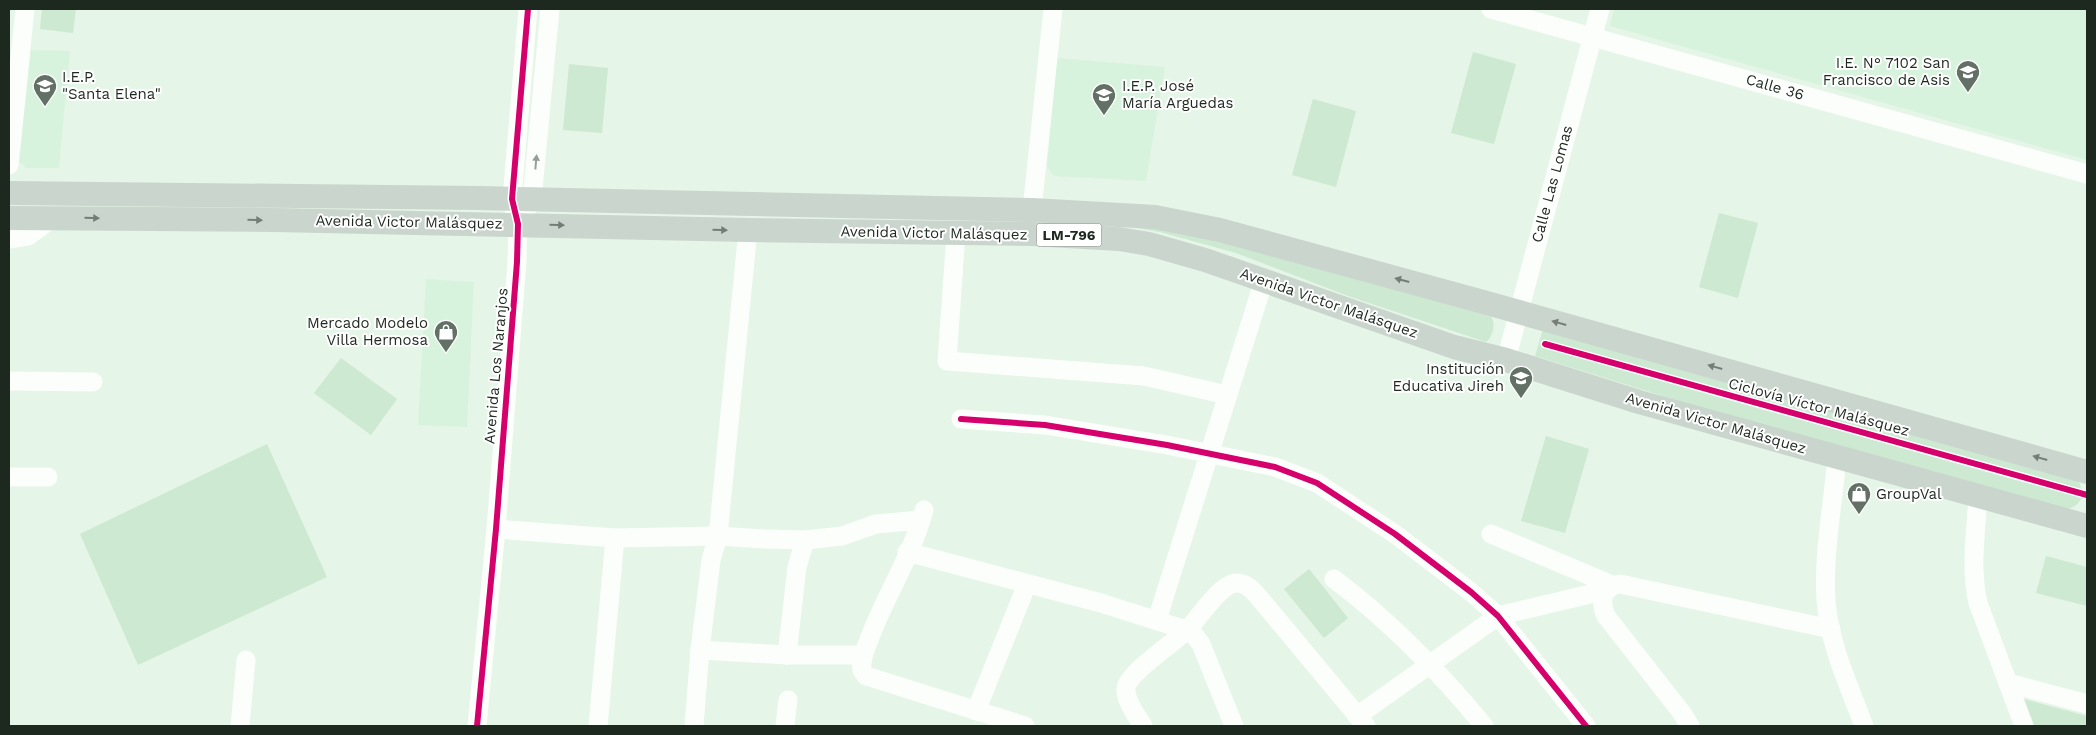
<svg xmlns="http://www.w3.org/2000/svg" width="2096" height="735" font-family="'Work Sans',sans-serif">
<style>
.built{fill:#d8f3dd}
.green{fill:#cde9d1}
.lines{fill:none;stroke-linecap:round;stroke-linejoin:round}
.minor{stroke:#fbfefb;stroke-width:19}
.major{stroke:#cad5cd;stroke-width:24}
.cycleway-casing{stroke:#fff;stroke-width:9}
.cycleway{stroke:#d6006c;stroke-width:6}
.oneway{fill:#979e98}
.oneway2{fill:#747e76}
.labels{text-anchor:middle;stroke-width:4;stroke-linejoin:round;paint-order:stroke}
.shield{fill:#fff;stroke:#616862;stroke-width:1}
.shield-label{font-size:14px;font-weight:bold;fill:#1d281f}
.poi-label{font-size:15px;fill:#1d281f;stroke:#fff;text-anchor:end}
.street-label{font-size:15px;fill:#1d281f;stroke:#fff}
</style>
<rect width="100%" height="100%" fill="#e5f5e7"/>
<g class="built">
<polygon points="1614,9 2087,9 2087,160 1610,26"/>
<polygon points="31,50 70,51 59,168 26,168 23,164 19,163"/>
<polygon points="1057,58 1165,67 1146,181 1054,176 1047,166"/>
<polygon points="426,279 474,282 467,427 418,425"/>
</g>
<g class="green">
<polygon points="42,9 76,9 73,33 40,29"/>
<polygon points="1473,52 1516,64 1494,144 1451,133"/>
<polygon points="569,64 608,68 602,133 563,130"/>
<polygon points="1313,99 1356,111 1336,187 1292,175"/>
<polygon points="1719,213 1758,223 1738,298 1699,287"/>
<path d="M 1114,224 L 1161,225 L 1491,316 C 1496,324 1493,336 1486,342 L 1348,296 L 1236,253 L 1160,232 Z"/>
<path d="M 1543,329 L 2077,479 C 2085,492 2084,504 2068,509 L 1762,427 L 1535,356 Z"/>
<polygon points="341,358 397,399 371,435 314,393"/>
<polygon points="1546,436 1589,449 1565,533 1521,521"/>
<polygon points="267,444 327,577 138,665 80,534"/>
<polygon points="2046,556 2087,567 2087,606 2036,593"/>
<polygon points="1309,569 1348,618 1324,638 1284,589"/>
<polygon points="2020,698 2087,716 2087,726 2032,726"/>
</g>
<g class="lines">
<g class="minor">
<polyline points="1491,9 2087,174"/>
<polyline points="9,165 25,9"/>
<polyline points="526,210 532,200 550,9"/>
<polyline points="1032,210 1053,9"/>
<polyline points="956,234 947,361 1144,376 1227,395"/>
<polyline points="9,239 28,236 53,218"/>
<polyline points="1506,360 1600,9"/>
<polyline points="9,381 93,382"/>
<polyline points="961,419 1045,425 1167,445 1275,467 1317,483 1395,534 1471,592 1498,616 1586,726"/>
<path d="M 1837,457 C 1833,507 1820,568 1828,617 C 1834,654 1851,691 1864,726"/>
<polyline points="9,477 48,477"/>
<path d="M 1978,496 C 1976,532 1970,568 1978,603 L 2024,726"/>
<path d="M 924,510 C 913,553 886,595 870,637 C 866,648 860,659 862,670 L 866,676 L 876,679 L 1025,726"/>
<polyline points="496,529 615,538 718,536 764,539 805,540 842,536 876,524 921,520"/>
<polyline points="1491,534 1612,585"/>
<polyline points="907,552 1101,603 1186,630 1195,636 1201,644 1234,726"/>
<path d="M 1334,579 C 1391,622 1439,671 1484,726"/>
<polyline points="1157,620 1264,280"/>
<polyline points="700,650 787,655 863,655"/>
<polyline points="787,655 797,567 805,540"/>
<polyline points="2008,683 2087,704"/>
<polyline points="976,711 1027,584"/>
<polyline points="1357,716 1498,616 1607,590"/>
<polyline points="240,726 246,660"/>
<polyline points="477,726 496,529 517,262 518,224 512,199 528,9"/>
<polyline points="598,726 615,538"/>
<polyline points="694,726 700,650 711,560 718,536 748,230"/>
<polyline points="785,726 788,700"/>
<path d="M 1143,726 C 1137,716 1125,701 1126,688 C 1128,673 1173,643 1186,631 C 1199,619 1217,587 1235,583 C 1244,582 1252,589 1257,595 L 1366,726"/>
<path d="M 1690,726 L 1682,713 L 1606,616 C 1599,600 1603,587 1620,584 L 1831,629"/>
</g>
<g class="major">
<polyline points="9,193 479,198 1032,210 1155,217 1220,230 1487,303 2087,472"/>
<polyline points="9,218 275,220 748,230 1032,234 1119,239 1149,244 1205,260 1454,347 1506,360 1639,402 2087,526"/>
</g>
<g class="cycleway-casing">
<g id="cycleway">
<polyline points="1545,344 2087,495"/>
<polyline points="961,419 1045,425 1167,445 1275,467 1317,483 1395,534 1471,592 1498,616 1586,726"/>
<polyline points="477,726 496,529 517,262 518,224 512,199 528,9"/>
</g>
</g>
<use href="#cycleway" class="cycleway"/>
</g>
<defs><path id="oneway-solid" d="M-6-.8H1V-3.2L6.5 0L1 3.2V.8H-6Z" transform="scale(1.25)"/></defs>
<use class="oneway" href="#oneway-solid" transform="translate(536 162) rotate(-85)"/>
<g class="oneway2">
<use href="#oneway-solid" transform="translate(92 218) rotate(1)"/>
<use href="#oneway-solid" transform="translate(255 220) rotate(1)"/>
<use href="#oneway-solid" transform="translate(557 225) rotate(2)"/>
<use href="#oneway-solid" transform="translate(720 230) rotate(2)"/>
<use href="#oneway-solid" transform="translate(1402 280) rotate(-165)"/>
<use href="#oneway-solid" transform="translate(1559 323) rotate(-164)"/>
<use href="#oneway-solid" transform="translate(1715 367) rotate(-164)"/>
<use href="#oneway-solid" transform="translate(2040 458) rotate(-164)"/>
</g>
<defs>
<g id="school-pin" transform="scale(1.25)"><path d="M0 17L-7.5 6A9.5 9.5 0 1 1 7.5 6Z" fill="#637065" stroke="#fff"/><path d="M0-5L7-2L0 1L-7-2ZM-4 1L0 2.5L4 1V4Q0 6-4 4Z" fill="#fff"/></g>
<g id="shop-pin" transform="scale(1.25)"><path d="M0 17L-7.5 6A9.5 9.5 0 1 1 7.5 6Z" fill="#637065" stroke="#fff"/><path d="M-5-2.5h2.3a2.7 3.5 0 0 1 5.4 0H5L5.5 6h-11ZM-1.5-2.5h3a1.5 2.3 0 0 0-3 0Z" fill="#fff"/></g>
</defs>
<g fill-rule="evenodd">
<use href="#school-pin" x="1968" y="72"/>
<use href="#school-pin" x="45" y="86"/>
<use href="#school-pin" x="1104" y="95"/>
<use href="#shop-pin" x="446" y="332"/>
<use href="#school-pin" x="1521" y="378"/>
<use href="#shop-pin" x="1859" y="494"/>
</g>
<g class="labels">
<rect class="shield" x="1036.5" y="223.5" width="65" height="23" rx="4"/>
<g class="shield-label">
<text x="1069" y="240">LM-796</text>
</g>
<g class="poi-label">
<text x="1950" y="68">I.E. N° 7102 San<tspan x="1950" dy="17">Francisco de Asis</tspan></text>
<text x="62" y="82" text-anchor="start">I.E.P.<tspan x="62" dy="17">"Santa Elena"</tspan></text>
<text x="1122" y="91" text-anchor="start">I.E.P. José<tspan x="1122" dy="17">María Arguedas</tspan></text>
<text x="428" y="328">Mercado Modelo<tspan x="428" dy="17">Villa Hermosa</tspan></text>
<text x="1504" y="374">Institución<tspan x="1504" dy="17">Educativa Jireh</tspan></text>
<text x="1876" y="499" text-anchor="start">GroupVal</text>
</g>
<g class="street-label">
<text transform="translate(1775 87) rotate(16)" y="5">Calle 36</text>
<text transform="translate(1552 184) rotate(-75)" y="5">Calle Las Lomas</text>
<text transform="translate(409 222) rotate(1)" y="5">Avenida Victor Malásquez</text>
<text transform="translate(934 233) rotate(1)" y="5">Avenida Victor Malásquez</text>
<text transform="translate(1329 303) rotate(19)" y="5">Avenida Victor Malásquez</text>
<text transform="translate(496 366) rotate(-85)" y="5">Avenida Los Naranjos</text>
<text transform="translate(1819 407) rotate(15)" y="5">Ciclovía Víctor Malásquez</text>
<text transform="translate(1716 423) rotate(16)" y="5">Avenida Victor Malásquez</text>
</g>
</g>
<rect width="2096" height="735" fill="none" stroke="#1d281f" stroke-width="20"/>
</svg>
